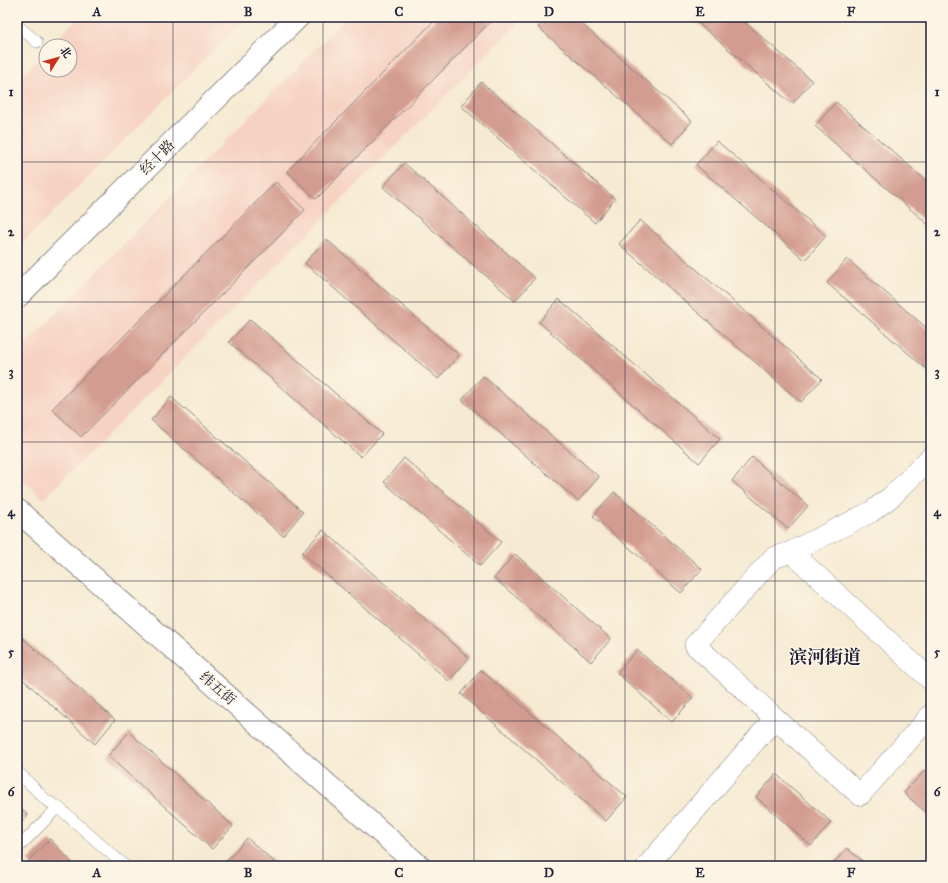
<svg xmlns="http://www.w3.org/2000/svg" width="948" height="883" font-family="'IM FELL Great Primer','Noto Serif SC',serif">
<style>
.built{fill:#f6d2c3}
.building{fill:#d39c90}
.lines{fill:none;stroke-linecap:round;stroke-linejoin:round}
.lane-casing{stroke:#8c8686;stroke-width:12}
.street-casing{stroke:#8c8686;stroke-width:22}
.secondary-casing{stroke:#8c8686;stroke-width:24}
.lane{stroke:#fff;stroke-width:11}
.street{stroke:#fff;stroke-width:21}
.secondary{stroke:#fff;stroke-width:22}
.grid{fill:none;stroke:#22223b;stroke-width:1;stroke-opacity:0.55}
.labels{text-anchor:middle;stroke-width:3;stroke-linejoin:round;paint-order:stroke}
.street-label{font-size:14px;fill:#22223b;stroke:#fcf5e5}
.district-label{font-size:18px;font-weight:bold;fill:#22223b;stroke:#fcf5e5}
.neatline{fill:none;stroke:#22223b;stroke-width:1.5}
.grid-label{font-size:13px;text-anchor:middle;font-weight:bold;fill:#22223b}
</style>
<rect width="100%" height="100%" fill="#fcf5e5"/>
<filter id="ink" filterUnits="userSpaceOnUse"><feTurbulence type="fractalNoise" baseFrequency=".025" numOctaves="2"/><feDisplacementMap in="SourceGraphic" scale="8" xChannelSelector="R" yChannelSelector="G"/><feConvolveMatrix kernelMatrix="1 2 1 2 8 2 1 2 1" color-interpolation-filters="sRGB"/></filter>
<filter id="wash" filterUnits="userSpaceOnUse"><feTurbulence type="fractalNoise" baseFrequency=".012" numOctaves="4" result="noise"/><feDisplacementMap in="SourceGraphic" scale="16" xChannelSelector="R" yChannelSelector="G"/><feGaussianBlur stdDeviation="0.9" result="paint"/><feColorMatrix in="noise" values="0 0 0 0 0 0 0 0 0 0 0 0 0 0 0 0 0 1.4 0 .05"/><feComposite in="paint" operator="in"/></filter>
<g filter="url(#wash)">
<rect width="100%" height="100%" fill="#f6ead2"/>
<g class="built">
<polygon points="79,17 246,17 17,249 17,81 46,51 46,70 70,70 70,46 51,46"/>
<polygon points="347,17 524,17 44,499 17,475 17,353"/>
</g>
<g id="blocks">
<g class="building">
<polygon points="438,17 495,17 316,199 287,171"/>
<polygon points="547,17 574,17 692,121 672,144 538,27"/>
<polygon points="691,17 739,17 812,81 792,104"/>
<polygon points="481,82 615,199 595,223 461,106"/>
<polygon points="836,102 931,185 931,227 815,126"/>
<polygon points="717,141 826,236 805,260 696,165"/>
<polygon points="404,163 535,278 515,301 383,187"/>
<polygon points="276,182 305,210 81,437 52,409"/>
<polygon points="640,220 822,379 801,402 619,244"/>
<polygon points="326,239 459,355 438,379 305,263"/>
<polygon points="847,259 931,332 931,373 827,283"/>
<polygon points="559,299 720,439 699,463 539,322"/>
<polygon points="250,319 382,434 361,457 229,342"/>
<polygon points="483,376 599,477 578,501 462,400"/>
<polygon points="171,397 303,512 283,536 151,420"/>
<polygon points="752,457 808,506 788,529 732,481"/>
<polygon points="404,458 501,542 480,566 384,482"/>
<polygon points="614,492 702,569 681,593 593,516"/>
<polygon points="323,530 469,658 449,681 302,553"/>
<polygon points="515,554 611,639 591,662 494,578"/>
<polygon points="17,633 115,720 95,744 17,674"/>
<polygon points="637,650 693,698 672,722 617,673"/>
<polygon points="481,670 627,797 606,821 461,694"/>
<polygon points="129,732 233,826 212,849 108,756"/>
<polygon points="925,770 931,775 931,817 904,793"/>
<polygon points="776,774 831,822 811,846 756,797"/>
<polygon points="17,804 28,816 17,827"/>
<polygon points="247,838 279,866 232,866 226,861"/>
<polygon points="50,839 75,866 33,866 28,861"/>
<polygon points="847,848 868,866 831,866"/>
</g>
</g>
</g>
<g filter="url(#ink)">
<use href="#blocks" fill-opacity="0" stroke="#8c8686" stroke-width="1"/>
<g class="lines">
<g class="lane-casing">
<g id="lane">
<polyline points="17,25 37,42"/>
<polyline points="17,771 46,800 58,807 125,866"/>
<polyline points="17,849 58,807"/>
</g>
</g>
<g class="street-casing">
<g id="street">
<polyline points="791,552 931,680"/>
<polyline points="775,718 860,795 931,715"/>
<polyline points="647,866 775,718 695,645 773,558 791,552 871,512 892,496 931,457"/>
</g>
</g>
<g class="secondary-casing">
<g id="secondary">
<polyline points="17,297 298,17"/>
<polyline points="17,510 419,866"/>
</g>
</g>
<use href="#lane" class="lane"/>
<use href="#street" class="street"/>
<use href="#secondary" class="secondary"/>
</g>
</g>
<path class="grid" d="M 173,17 L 173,866M 323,17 L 323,866M 474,17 L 474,866M 625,17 L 625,866M 775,17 L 775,866M 17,162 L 931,162M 17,302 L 931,302M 17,442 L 931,442M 17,581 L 931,581M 17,721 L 931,721"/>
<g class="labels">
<g class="street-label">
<text transform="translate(157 157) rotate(-45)" y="5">经十路</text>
<text transform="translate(218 688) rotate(41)" y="5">纬五街</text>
</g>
<g class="district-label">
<text x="825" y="663">滨河街道</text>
</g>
</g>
<rect width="948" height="883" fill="none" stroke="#fcf5e5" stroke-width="44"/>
<g transform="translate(58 58) rotate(53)"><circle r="19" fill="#fcf5e5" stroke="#a5a1a1"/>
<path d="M0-3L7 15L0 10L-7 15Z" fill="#c8321e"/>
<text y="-6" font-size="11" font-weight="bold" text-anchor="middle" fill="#22223b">北</text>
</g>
<rect x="22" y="22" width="904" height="839" class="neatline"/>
<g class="grid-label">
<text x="97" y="16">A</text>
<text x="248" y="16">B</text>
<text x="399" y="16">C</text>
<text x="549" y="16">D</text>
<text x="700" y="16">E</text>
<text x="851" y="16">F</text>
<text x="11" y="96">1</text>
<text x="937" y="96">1</text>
<text x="11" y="236">2</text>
<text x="937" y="236">2</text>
<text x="11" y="376">3</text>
<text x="937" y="376">3</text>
<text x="11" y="516">4</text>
<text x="937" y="516">4</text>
<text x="11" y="656">5</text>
<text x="937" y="656">5</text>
<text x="11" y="796">6</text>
<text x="937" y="796">6</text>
<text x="97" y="877">A</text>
<text x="248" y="877">B</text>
<text x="399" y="877">C</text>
<text x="549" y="877">D</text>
<text x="700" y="877">E</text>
<text x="851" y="877">F</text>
</g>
</svg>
